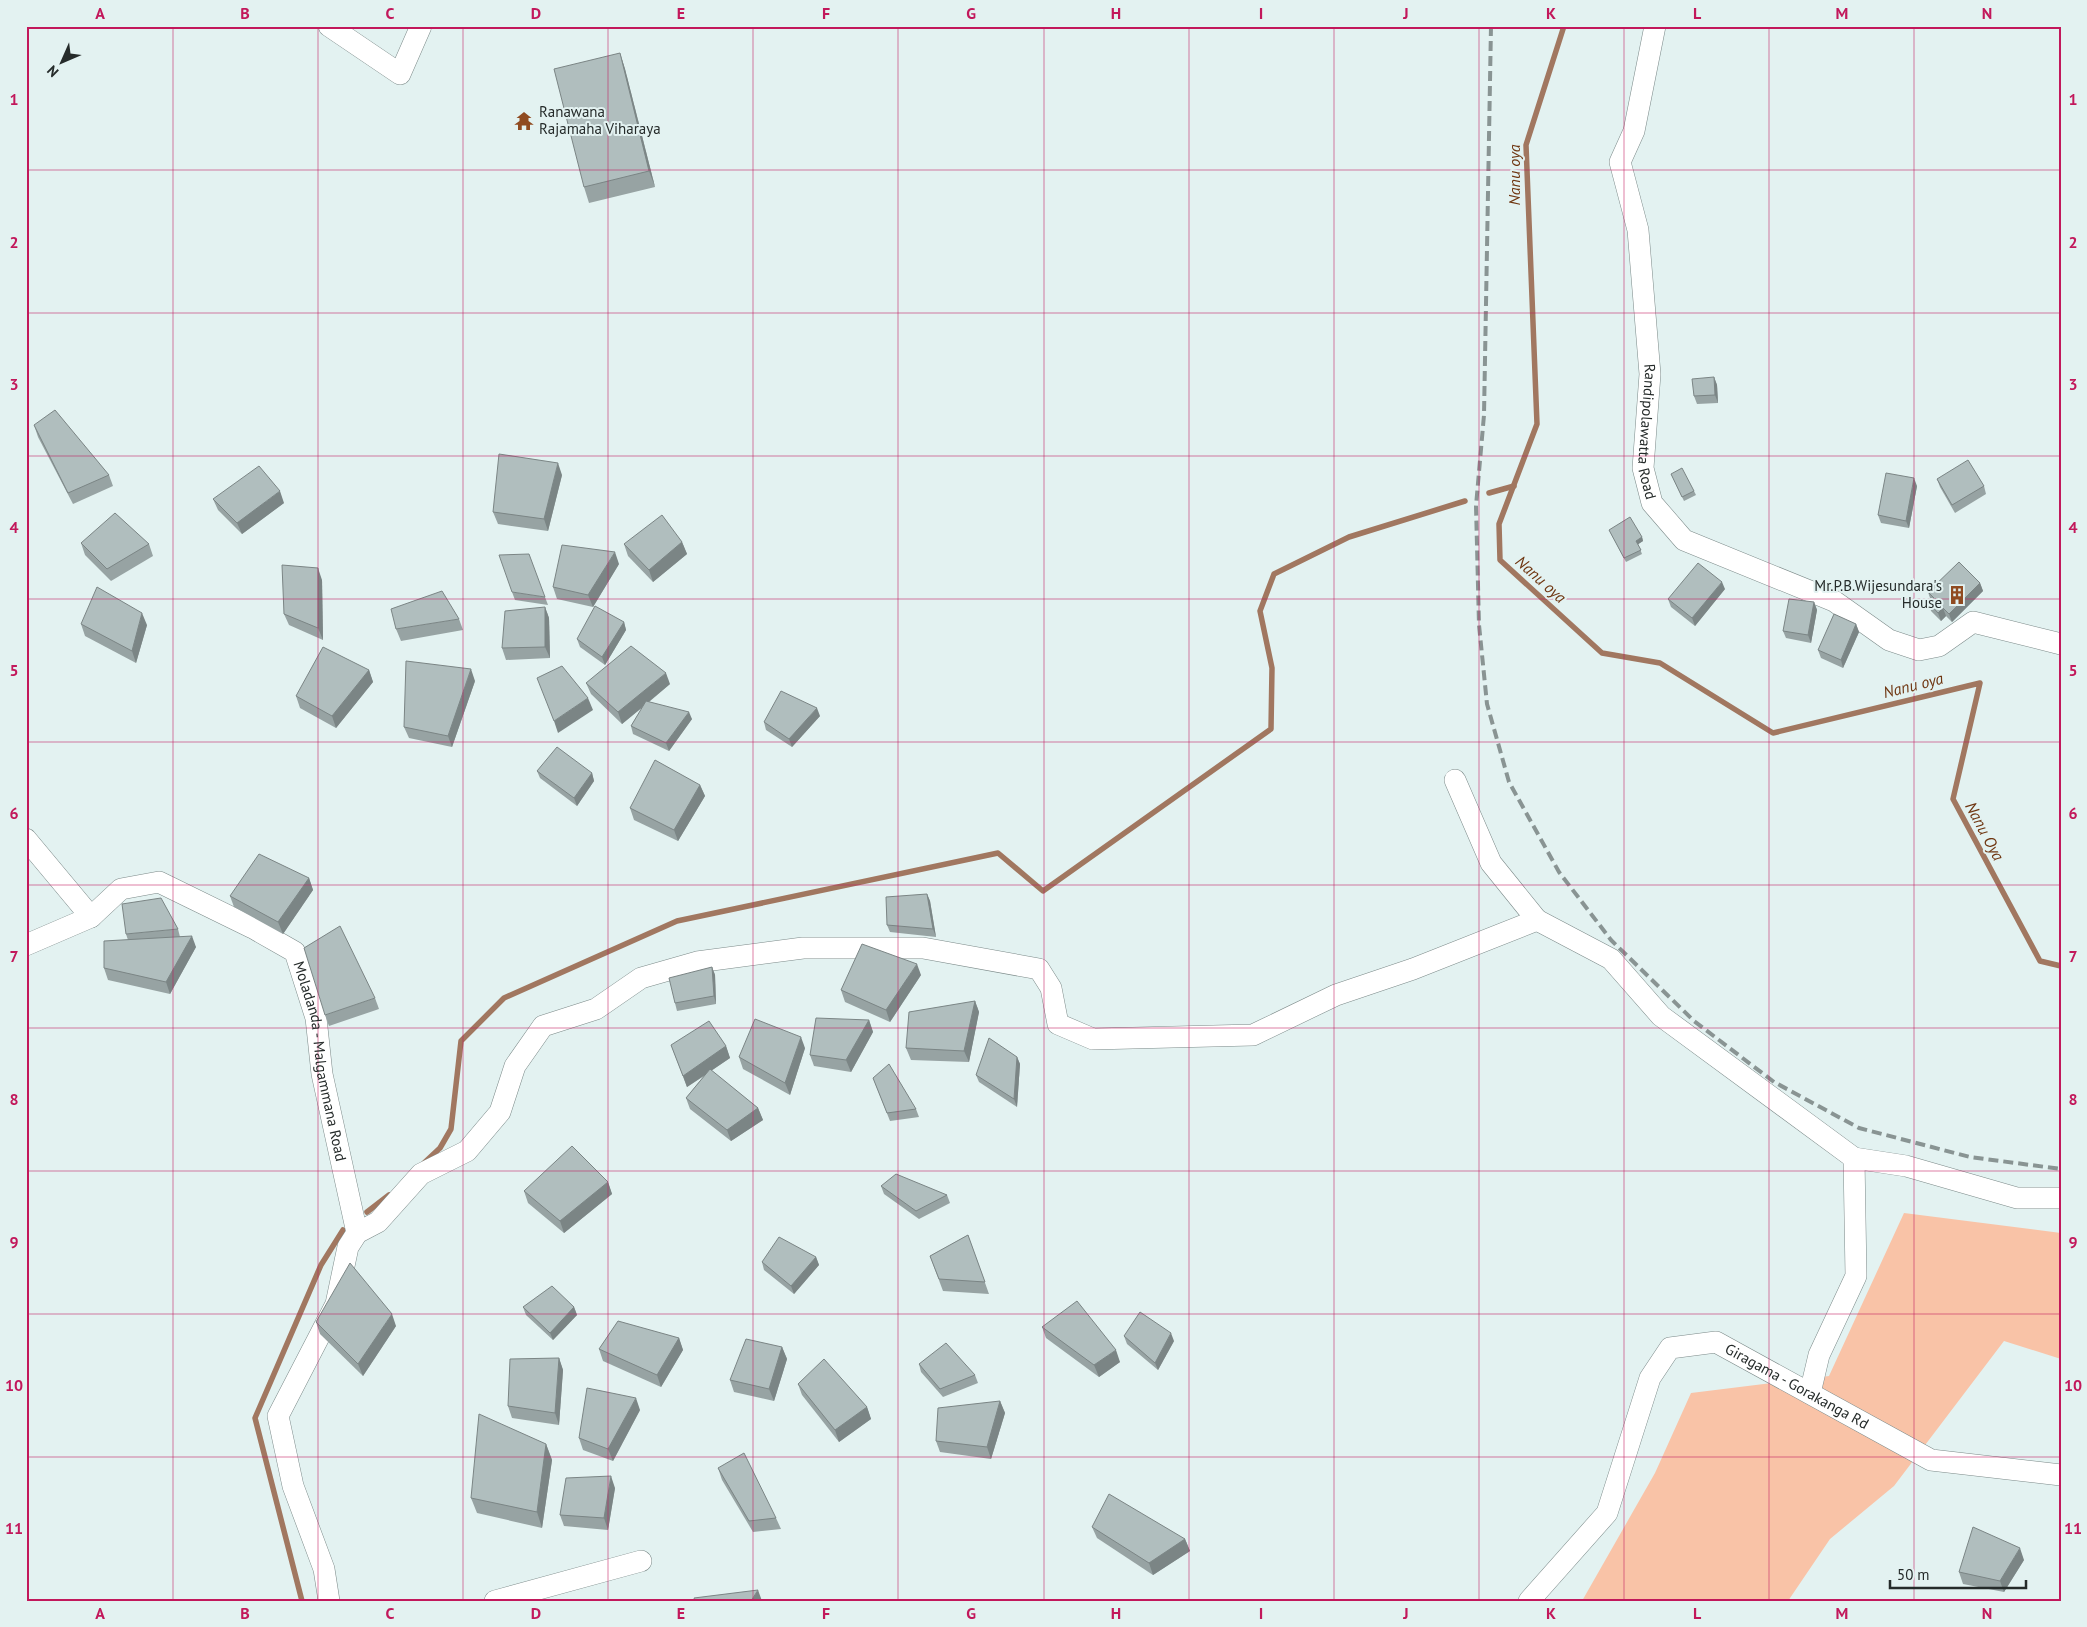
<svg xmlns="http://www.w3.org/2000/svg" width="2087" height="1627" font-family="'PT Sans',sans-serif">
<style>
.green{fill:#f9c3a7}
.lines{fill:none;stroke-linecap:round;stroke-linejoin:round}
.stream{stroke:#a17760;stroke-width:5.5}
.minor-casing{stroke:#7c8a89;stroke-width:22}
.minor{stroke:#fff;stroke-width:21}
.rail{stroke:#899493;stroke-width:4;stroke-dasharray:10 5;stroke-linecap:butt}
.wall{fill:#97a3a3}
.shaded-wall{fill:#7b8585}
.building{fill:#b0bebe;stroke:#7b8585}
.grid{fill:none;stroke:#c2185b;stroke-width:1;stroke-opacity:0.55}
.labels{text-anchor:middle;stroke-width:4;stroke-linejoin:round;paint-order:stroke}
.poi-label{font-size:15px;fill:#252b2a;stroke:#e3f2f1;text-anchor:start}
.street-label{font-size:15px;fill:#252b2a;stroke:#e3f2f1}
.water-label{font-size:16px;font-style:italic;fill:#6f3611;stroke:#e3f2f1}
.neatline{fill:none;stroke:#c2185b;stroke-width:2}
.grid-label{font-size:16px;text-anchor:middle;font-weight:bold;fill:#c2185b}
</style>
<rect width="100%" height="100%" fill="#e3f2f1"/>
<polygon class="green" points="1904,1213 2061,1233 2061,1359 2004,1341 1894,1486 1830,1539 1788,1601 1582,1601 1655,1473 1691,1393 1829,1376"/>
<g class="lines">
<g class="stream">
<polyline points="1564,26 1526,145 1537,424 1499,524 1500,560 1602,653 1660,663 1773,733 1980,683 1953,799 2040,961 2061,966"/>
<polyline points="1489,493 1514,486"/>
<polyline points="424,1163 440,1148 451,1129 461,1041 504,998 677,921 998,853 1043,891 1271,729 1272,668 1260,611 1274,574 1349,537 1465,501"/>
<polyline points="367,1212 389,1195"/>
<polyline points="302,1601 255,1418 321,1265 343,1230"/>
</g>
<g class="minor-casing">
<g id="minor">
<polyline points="329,26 400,74 421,26"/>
<path id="s1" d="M 1655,26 L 1634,131 L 1620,162 L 1638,230 L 1650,374 L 1643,468 L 1652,503 L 1684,540 L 1834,601 L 1889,640 L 1919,650 L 1939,646 L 1973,622 L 2061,644"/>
<polyline points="1455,780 1491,863 1537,920"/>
<polyline points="26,839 91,917"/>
<path id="s2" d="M 26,945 L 91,917 L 121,889 L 159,882 L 253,928 L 295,952 L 316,1018 L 322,1074 L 357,1233"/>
<polyline points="1810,1393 1819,1355 1856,1276 1854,1158"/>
<polyline points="329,1601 324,1569 293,1486 278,1416 336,1304 348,1247 357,1233 378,1222 421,1174 467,1151 500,1112 515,1066 543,1026 596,1009 641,978 697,962 803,948 923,948 1039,969 1051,988 1058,1024 1093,1039 1253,1035 1336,995 1413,969 1537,920 1611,959 1661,1016 1854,1158 1906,1166 2017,1198 2061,1198"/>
<polyline points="495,1601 641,1561"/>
<path id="s3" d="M 1529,1601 L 1607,1513 L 1650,1378 L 1670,1348 L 1716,1342 L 1931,1460 L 2061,1475"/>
</g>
</g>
<use href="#minor" class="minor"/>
<polyline class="rail" points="1491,26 1484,415 1476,506 1479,625 1487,704 1509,782 1559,872 1611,940 1694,1021 1774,1082 1859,1128 1970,1157 2061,1169"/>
</g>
<g class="wall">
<polygon points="620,53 625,69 655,187 589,203 584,187"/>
<polygon points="1714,377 1717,385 1718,403 1697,404 1694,396"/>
<polygon points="34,425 109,475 113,486 73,504 38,437"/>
<polygon points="1671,474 1694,491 1696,495 1684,501"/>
<polygon points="562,475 548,531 498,524 493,512"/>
<polygon points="1937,479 1984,486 1986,494 1955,513 1940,487"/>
<polygon points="1917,486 1909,528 1881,523 1878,515"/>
<polygon points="213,499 284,503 242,534 218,510"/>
<polygon points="1609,530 1642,537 1643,541 1638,544 1642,554 1626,562"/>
<polygon points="682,542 687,554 653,582 628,556 624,544"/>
<polygon points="81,543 149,544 153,556 111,581 85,555"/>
<polygon points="619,564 593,607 557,599 553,587"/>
<polygon points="322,580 323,640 289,625 284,614"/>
<polygon points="1980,583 1983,591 1952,622 1946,616 1941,621 1931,611 1929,603 1931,601 1928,592"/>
<polygon points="1725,589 1695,626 1671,607 1668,599"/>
<polygon points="512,592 545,597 548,605 515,600"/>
<polygon points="1814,602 1817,610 1811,643 1786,638 1783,631"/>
<polygon points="545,607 549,618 550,658 506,660 502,648"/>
<polygon points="459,619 463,630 401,641 396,629"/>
<polygon points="624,622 626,630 605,665 580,647 577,639"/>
<polygon points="81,624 147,625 136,663 85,636"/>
<polygon points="1856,624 1859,632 1843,668 1821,658 1818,650"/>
<polygon points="369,670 373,682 336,728 300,708 296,696"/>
<polygon points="475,681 452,747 409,738 404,727"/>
<polygon points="586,683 670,684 649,702 692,719 669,751 633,734 631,726 643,707 622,724 591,694"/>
<polygon points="820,716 792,747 766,730 764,722"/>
<polygon points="537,771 592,773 594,781 577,806 540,778"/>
<polygon points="700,785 705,796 678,841 634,820 630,808"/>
<polygon points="309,878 313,890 283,934 234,907 230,896"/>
<polygon points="927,894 930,901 936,937 890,932 887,925"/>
<polygon points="178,929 180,937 196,947 170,994 108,980 104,968 128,940 126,934"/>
<polygon points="712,967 715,975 716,1004 677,1011 675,1003"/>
<polygon points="921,975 890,1022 845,1002 841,990"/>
<polygon points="375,998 379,1009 329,1026 325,1015"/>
<polygon points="975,1001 979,1012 969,1062 911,1060 906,1048"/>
<polygon points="869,1020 873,1032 851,1072 814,1066 810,1055"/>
<polygon points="671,1045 726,1046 730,1058 711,1071 758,1108 763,1120 731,1141 690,1109 686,1098 704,1076 687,1087"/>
<polygon points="805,1048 790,1095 743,1069 739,1057"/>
<polygon points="1017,1057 1020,1064 1017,1107 979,1082 976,1075"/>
<polygon points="873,1078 916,1109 919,1117 890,1121"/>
<polygon points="608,1182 612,1194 564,1233 528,1203 524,1191"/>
<polygon points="881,1186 947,1195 950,1203 919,1219 884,1194"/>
<polygon points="968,1235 989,1294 943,1291 930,1256"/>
<polygon points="816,1257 819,1265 794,1294 764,1270 762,1262"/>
<polygon points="523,1307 574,1307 577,1315 553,1340 526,1315"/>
<polygon points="316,1322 396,1326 363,1376 320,1334"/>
<polygon points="1042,1327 1120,1362 1099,1377 1046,1338"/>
<polygon points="1124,1336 1174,1341 1158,1370 1127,1344"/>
<polygon points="679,1338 683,1350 661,1387 603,1361 599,1349"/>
<polygon points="782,1347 787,1359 774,1401 734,1392 730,1380"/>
<polygon points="559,1358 563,1370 559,1425 512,1418 508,1406"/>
<polygon points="919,1364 975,1375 978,1383 943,1397 921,1372"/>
<polygon points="798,1384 867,1407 871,1419 839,1442 802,1395"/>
<polygon points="1000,1401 1005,1413 991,1459 940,1452 936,1441"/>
<polygon points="640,1410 613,1461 583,1450 579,1438"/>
<polygon points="546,1444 552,1460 542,1528 477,1513 471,1498"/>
<polygon points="718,1468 776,1518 781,1529 753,1532 722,1480"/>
<polygon points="615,1488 608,1530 564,1526 560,1515"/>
<polygon points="1092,1527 1185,1539 1190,1551 1153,1575 1097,1538"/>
<polygon points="2024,1560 2004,1592 1963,1584 1959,1572"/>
</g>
<g class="shaded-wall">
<polygon points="620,53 625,69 655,187 649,171"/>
<polygon points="1714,377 1717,385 1718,403 1715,395"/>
<polygon points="558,463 562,475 548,531 544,519"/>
<polygon points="1914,478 1917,486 1909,528 1906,521"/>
<polygon points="280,491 284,503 242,534 237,523"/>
<polygon points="1642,537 1643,541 1637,545 1636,541"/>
<polygon points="682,542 687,554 653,582 649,570"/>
<polygon points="615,552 619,564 593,607 588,595"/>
<polygon points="318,568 322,580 323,640 318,628"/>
<polygon points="1722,582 1725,589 1695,626 1692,618"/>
<polygon points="1980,583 1983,591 1952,622 1949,614"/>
<polygon points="1814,602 1817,610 1811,643 1808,635"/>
<polygon points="545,607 549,618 550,658 545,647"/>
<polygon points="1943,608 1946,616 1941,621 1938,613"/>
<polygon points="142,613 147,625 136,663 132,651"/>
<polygon points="624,622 626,630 605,665 602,657"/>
<polygon points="1856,624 1859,632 1843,668 1841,660"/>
<polygon points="471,669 475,681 452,747 448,736"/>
<polygon points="369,670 373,682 336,728 332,716"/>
<polygon points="666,673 670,684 622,724 618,712"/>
<polygon points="588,698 593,710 558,733 554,721"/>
<polygon points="817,708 820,716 792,747 789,739"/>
<polygon points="689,712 692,719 669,751 666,743"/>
<polygon points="592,773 594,781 577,806 574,798"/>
<polygon points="700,785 705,796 678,841 674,830"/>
<polygon points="309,878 313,890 283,934 278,922"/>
<polygon points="927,894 930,901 936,937 933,929"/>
<polygon points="192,936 196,947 170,994 166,982"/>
<polygon points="917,964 921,975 890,1022 886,1010"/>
<polygon points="712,967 715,975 716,1004 714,996"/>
<polygon points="975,1001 979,1012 969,1062 964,1051"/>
<polygon points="869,1020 873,1032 851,1072 846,1060"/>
<polygon points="801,1037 805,1048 790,1095 785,1083"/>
<polygon points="726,1046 730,1058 687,1087 683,1076"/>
<polygon points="1017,1057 1020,1064 1017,1107 1014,1099"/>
<polygon points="758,1108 763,1120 731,1141 727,1130"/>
<polygon points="608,1182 612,1194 564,1233 560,1221"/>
<polygon points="816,1257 819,1265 794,1294 791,1286"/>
<polygon points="574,1307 577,1315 553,1340 550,1333"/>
<polygon points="392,1314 396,1326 363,1376 358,1364"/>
<polygon points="1171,1333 1174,1341 1158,1370 1155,1363"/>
<polygon points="679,1338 683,1350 661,1387 657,1375"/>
<polygon points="782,1347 787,1359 774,1401 769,1389"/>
<polygon points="1116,1350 1120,1362 1099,1377 1094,1365"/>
<polygon points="559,1358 563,1370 559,1425 555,1413"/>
<polygon points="636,1398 640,1410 613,1461 608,1449"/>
<polygon points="1000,1401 1005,1413 991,1459 987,1447"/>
<polygon points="867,1407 871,1419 839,1442 835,1430"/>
<polygon points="546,1444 552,1460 542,1528 537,1512"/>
<polygon points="611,1476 615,1488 608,1530 604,1518"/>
<polygon points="1185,1539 1190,1551 1153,1575 1149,1563"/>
<polygon points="2020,1548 2024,1560 2004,1592 2000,1581"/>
<polygon points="758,1590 762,1601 751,1601"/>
</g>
<g class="building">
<polygon points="620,53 649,171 584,187 554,69"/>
<polygon points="1714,377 1715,395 1694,396 1692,379"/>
<polygon points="55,410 109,475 68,493 34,425"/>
<polygon points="499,454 558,463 544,519 493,512"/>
<polygon points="1968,460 1984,486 1952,505 1937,479"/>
<polygon points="259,466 280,491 237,523 213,499"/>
<polygon points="1682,468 1694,491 1682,497 1671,474"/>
<polygon points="1886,473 1914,478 1906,521 1878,515"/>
<polygon points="115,513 149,544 107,569 81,543"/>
<polygon points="662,515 682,542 649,570 624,544"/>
<polygon points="1630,517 1642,537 1636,541 1641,550 1624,558 1609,530"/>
<polygon points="562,545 615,552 588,595 553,587"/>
<polygon points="529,554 545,597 512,592 499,555"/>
<polygon points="1959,562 1980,583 1949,614 1943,608 1938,613 1929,603 1934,598 1928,592"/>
<polygon points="1698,563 1722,582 1692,618 1668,599"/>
<polygon points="282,565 318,568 318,628 284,614"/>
<polygon points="97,587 142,613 132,651 81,624"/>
<polygon points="442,591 459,619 396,629 391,609"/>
<polygon points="1789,599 1814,602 1808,635 1783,631"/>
<polygon points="595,606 624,622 602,657 577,639"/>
<polygon points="545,607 545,647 502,648 505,611"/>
<polygon points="1834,614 1856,624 1841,660 1818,650"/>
<polygon points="631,646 666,673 618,712 586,683"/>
<polygon points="323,647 369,670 332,716 296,696"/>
<polygon points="406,661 471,669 448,736 404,727"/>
<polygon points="562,666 588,698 554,721 537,678"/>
<polygon points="781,691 817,708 789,739 764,722"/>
<polygon points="646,701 689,712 666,743 631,726"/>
<polygon points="557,747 592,773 574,798 537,771"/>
<polygon points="655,760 700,785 674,830 630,808"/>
<polygon points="259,854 309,878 278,922 230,896"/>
<polygon points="927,894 933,929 887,925 886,897"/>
<polygon points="161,898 178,929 126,934 122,904"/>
<polygon points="340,926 375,998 325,1015 304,948"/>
<polygon points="192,936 166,982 104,968 104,941"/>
<polygon points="862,944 917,964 886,1010 841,990"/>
<polygon points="712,967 714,996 675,1003 669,978"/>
<polygon points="975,1001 964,1051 906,1048 909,1012"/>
<polygon points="816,1018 869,1020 846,1060 810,1055"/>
<polygon points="755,1019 801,1037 785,1083 739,1057"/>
<polygon points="709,1021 726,1046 683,1076 671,1045"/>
<polygon points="989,1038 1017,1057 1014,1099 976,1075"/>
<polygon points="889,1064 916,1109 887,1113 873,1078"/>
<polygon points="710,1069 758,1108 727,1130 686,1098"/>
<polygon points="572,1146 608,1182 560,1221 524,1191"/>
<polygon points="896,1174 947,1195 916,1211 881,1186"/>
<polygon points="968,1235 985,1282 939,1279 930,1256"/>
<polygon points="779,1237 816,1257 791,1286 762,1262"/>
<polygon points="350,1263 392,1314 358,1364 316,1322"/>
<polygon points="552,1286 574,1307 550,1333 523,1307"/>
<polygon points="1077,1301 1116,1350 1094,1365 1042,1327"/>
<polygon points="1140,1312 1171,1333 1155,1363 1124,1336"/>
<polygon points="618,1321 679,1338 657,1375 599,1349"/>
<polygon points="746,1339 782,1347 769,1389 730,1380"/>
<polygon points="946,1343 975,1375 940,1389 919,1364"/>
<polygon points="559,1358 555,1413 508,1406 510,1359"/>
<polygon points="824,1359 867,1407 835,1430 798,1384"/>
<polygon points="587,1388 636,1398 608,1449 579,1438"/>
<polygon points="1000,1401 987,1447 936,1441 938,1408"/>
<polygon points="479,1414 546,1444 537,1512 471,1498"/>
<polygon points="744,1453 776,1518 749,1521 718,1468"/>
<polygon points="611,1476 604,1518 560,1515 566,1478"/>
<polygon points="1109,1494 1185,1539 1149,1563 1092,1527"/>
<polygon points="1973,1527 2020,1548 2000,1581 1959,1572"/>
<polygon points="758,1590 751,1601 695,1601 694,1598"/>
</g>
<path class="grid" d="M 173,26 L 173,1601M 318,26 L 318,1601M 463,26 L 463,1601M 608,26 L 608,1601M 753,26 L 753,1601M 898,26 L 898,1601M 1044,26 L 1044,1601M 1189,26 L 1189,1601M 1334,26 L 1334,1601M 1479,26 L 1479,1601M 1624,26 L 1624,1601M 1769,26 L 1769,1601M 1914,26 L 1914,1601M 26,170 L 2061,170M 26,313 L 2061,313M 26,456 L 2061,456M 26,599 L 2061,599M 26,742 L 2061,742M 26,885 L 2061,885M 26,1028 L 2061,1028M 26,1171 L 2061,1171M 26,1314 L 2061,1314M 26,1457 L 2061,1457"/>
<defs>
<g id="temple-bare" transform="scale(1.5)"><path d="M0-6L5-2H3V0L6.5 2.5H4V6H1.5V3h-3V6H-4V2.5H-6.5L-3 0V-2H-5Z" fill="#904b21" stroke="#e3f2f1" stroke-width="2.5" paint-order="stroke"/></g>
<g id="building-bare" transform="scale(1.5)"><path d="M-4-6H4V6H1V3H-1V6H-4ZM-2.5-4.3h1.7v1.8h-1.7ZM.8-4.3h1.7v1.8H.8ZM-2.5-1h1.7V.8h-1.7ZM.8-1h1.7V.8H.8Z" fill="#904b21" stroke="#e3f2f1" stroke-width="2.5" paint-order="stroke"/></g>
</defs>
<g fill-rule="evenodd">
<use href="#temple-bare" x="524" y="121"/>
<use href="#building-bare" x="1957" y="595"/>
</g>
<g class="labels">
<g class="poi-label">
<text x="539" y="117">Ranawana<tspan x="539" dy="17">Rajamaha Viharaya</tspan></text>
<text x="1942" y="591" text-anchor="end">Mr.P.B.Wijesundara's<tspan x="1942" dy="17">House</tspan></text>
</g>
<g class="street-label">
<text dy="5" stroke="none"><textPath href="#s1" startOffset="414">Randipolawatta Road</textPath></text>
<text dy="5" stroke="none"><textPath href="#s2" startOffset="416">Moladanda - Malgammana Road</textPath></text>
<text dy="5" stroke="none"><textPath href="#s3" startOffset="434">Giragama - Gorakanga Rd</textPath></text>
</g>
<g class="water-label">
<text transform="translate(1514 175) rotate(-90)" y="6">Nanu oya</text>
<text transform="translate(1541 579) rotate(42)" y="6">Nanu oya</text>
<text transform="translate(1913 685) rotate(-14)" y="6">Nanu oya</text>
<text transform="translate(1985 831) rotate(62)" y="6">Nanu Oya</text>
</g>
</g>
<rect width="2087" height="1627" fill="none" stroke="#e3f2f1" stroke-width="55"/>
<g transform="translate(62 62) rotate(225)" stroke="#e3f2f1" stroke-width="4" paint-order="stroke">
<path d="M0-4L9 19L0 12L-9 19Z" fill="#252b2a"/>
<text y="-8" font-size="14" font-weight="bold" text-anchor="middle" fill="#252b2a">N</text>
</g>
<path d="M1890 1580v8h136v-8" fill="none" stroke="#252b2a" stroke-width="2.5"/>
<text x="1897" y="1580" font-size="15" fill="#252b2a" stroke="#e3f2f1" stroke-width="4" paint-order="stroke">50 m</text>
<rect x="28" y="28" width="2032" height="1572" class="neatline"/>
<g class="grid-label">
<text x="100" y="19">A</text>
<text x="245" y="19">B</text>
<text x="390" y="19">C</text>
<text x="536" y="19">D</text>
<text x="681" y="19">E</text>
<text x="826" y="19">F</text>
<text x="971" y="19">G</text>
<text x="1116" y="19">H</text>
<text x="1261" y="19">I</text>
<text x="1406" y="19">J</text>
<text x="1551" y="19">K</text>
<text x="1697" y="19">L</text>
<text x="1842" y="19">M</text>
<text x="1987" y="19">N</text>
<text x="14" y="105">1</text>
<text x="2073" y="105">1</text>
<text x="14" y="248">2</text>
<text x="2073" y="248">2</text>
<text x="14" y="390">3</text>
<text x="2073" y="390">3</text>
<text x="14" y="533">4</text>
<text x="2073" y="533">4</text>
<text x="14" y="676">5</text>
<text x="2073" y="676">5</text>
<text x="14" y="819">6</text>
<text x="2073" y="819">6</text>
<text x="14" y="962">7</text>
<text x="2073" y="962">7</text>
<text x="14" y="1105">8</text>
<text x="2073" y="1105">8</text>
<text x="14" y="1248">9</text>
<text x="2073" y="1248">9</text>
<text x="14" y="1391">10</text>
<text x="2073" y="1391">10</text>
<text x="14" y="1534">11</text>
<text x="2073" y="1534">11</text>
<text x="100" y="1619">A</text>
<text x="245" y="1619">B</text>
<text x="390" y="1619">C</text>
<text x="536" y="1619">D</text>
<text x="681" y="1619">E</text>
<text x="826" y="1619">F</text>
<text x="971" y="1619">G</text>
<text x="1116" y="1619">H</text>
<text x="1261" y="1619">I</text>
<text x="1406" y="1619">J</text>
<text x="1551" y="1619">K</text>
<text x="1697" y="1619">L</text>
<text x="1842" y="1619">M</text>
<text x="1987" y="1619">N</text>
</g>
</svg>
